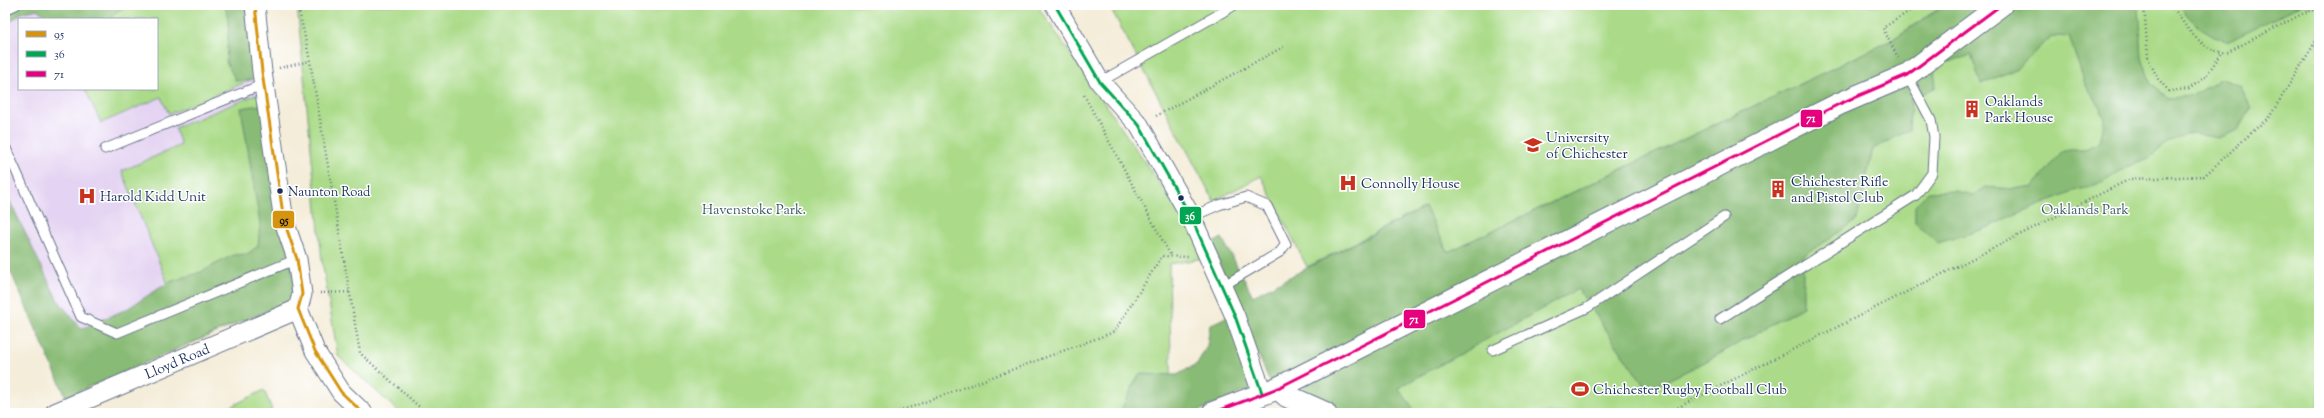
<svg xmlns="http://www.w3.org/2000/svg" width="2324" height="418" font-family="'Sorts Mill Goudy',serif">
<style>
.built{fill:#e4d3f2;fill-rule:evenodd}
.green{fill:#abdb89;stroke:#638574}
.forest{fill:#88bb75;stroke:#52756a}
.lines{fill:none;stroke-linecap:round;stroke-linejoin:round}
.lane-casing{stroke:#677289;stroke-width:11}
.street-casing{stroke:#677289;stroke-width:21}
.secondary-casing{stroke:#677289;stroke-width:24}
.path{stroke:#677289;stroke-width:2.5;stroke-dasharray:1 3;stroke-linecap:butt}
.lane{stroke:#fff;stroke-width:9}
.street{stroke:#fff;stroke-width:19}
.secondary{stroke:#fff;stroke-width:22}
.bus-1-casing{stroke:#fff;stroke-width:6}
.bus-2-casing{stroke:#fff;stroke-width:6}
.bus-3-casing{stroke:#fff;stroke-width:6}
.bus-1{stroke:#d6940e;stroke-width:3}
.bus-2{stroke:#00a651;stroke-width:3}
.bus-3{stroke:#e5007d;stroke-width:3}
.bus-dot{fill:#1b2f5e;stroke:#fff;stroke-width:1.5}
.labels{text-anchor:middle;stroke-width:3;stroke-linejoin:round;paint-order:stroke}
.bus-label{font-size:13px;fill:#1b2f5e;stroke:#fff;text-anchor:start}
.poi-label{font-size:14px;fill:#1b2f5e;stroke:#fff;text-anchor:start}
.park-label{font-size:14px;fill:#3f5a69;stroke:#fff}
.street-label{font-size:14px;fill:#1b2f5e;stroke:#fff}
.line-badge{stroke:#fff;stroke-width:1.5}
.badge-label{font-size:11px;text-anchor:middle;font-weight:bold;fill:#fff}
.pale-badge-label{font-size:11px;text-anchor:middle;font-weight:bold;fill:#111}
</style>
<rect width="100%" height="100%" fill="#fff"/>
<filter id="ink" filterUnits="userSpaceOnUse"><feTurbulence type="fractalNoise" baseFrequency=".025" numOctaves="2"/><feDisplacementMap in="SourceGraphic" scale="8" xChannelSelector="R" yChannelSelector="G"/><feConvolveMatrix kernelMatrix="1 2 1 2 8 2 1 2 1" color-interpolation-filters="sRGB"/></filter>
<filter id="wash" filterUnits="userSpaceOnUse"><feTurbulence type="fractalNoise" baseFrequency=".012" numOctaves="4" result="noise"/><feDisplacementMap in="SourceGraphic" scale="16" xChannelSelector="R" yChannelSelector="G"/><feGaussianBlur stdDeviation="0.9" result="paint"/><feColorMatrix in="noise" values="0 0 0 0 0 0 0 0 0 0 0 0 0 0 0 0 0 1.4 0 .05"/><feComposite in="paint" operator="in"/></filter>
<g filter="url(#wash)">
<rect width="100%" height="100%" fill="#f4edd9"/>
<path class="built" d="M 5,5 L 258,5 L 296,298 L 66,397 L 5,259 ZM 19,19 L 157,19 L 157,89 L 19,89 Z"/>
<g class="green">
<polygon points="46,5 258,5 270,72 169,114 161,97 101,123 85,89 157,89 157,19 53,19"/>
<polygon points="297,5 1037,5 1210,257 1169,264 1172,413 400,413 338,356 322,261"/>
<polygon points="1109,5 1944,5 1890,41 1448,252 1425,207 1307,267 1261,176 1214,201"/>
<polygon points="2022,5 2319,5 2319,413 1349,413"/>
<polygon points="272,88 296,298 192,343 122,171 181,145 175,128"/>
<polygon points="264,390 272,410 263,413 218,413"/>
</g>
<g class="forest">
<polygon points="5,5 127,5 109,19 50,19 37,9 21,13 5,26"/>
<polygon points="225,5 258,5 271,78 236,81 226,62 229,25"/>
<polygon points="1946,5 2139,5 2142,58 2151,84 2168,98 2192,96 2220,78 2240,86 2251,108 2238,130 2218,138 2192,133 2167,142 2149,159 2127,167 2104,182 2071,192 2014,215 1990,227 1938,243 1915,222 1915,206 1928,192 1954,191 1973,195 1985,187 2013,189 2034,186 2063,150 2083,150 2100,142 2105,117 2085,84 2069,37 2052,36 2016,69 1981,84 1971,54 1934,68 1936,87 1911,100 1909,130 1873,149 1857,220 1803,256 1803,307 1705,362 1647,390 1578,289 1398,388 1417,413 1340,413 1285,376 1270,382 1211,244 1222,238 1253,296 1425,207 1448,252 1890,41"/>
<path d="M 2180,5 L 2301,5 L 2227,42 C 2207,33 2191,24 2180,5 Z"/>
<polygon points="267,104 296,298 66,397 5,259 5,191 57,299 81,329 127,309 169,282 201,272 233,255 247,254 258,246 260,224 241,108"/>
<polygon points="1234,313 1262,384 1194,413 1116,413 1121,410 1139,374 1177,375 1197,364 1207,346 1210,325"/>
</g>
</g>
<g filter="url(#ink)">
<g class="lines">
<g class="lane-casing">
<g id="lane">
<polyline points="5,10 16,5"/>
<polyline points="1100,82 1235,5"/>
<polyline points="5,146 81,317 117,333 297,259"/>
<polyline points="105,149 264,84"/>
<polyline points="1191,217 1219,205 1246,197 1267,206 1286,244 1280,252 1221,287"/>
<polyline points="1720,319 1916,195 1932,173 1934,137 1931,120 1907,75"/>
<polyline points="1493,350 1587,308 1724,217"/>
</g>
</g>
<g class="street-casing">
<g id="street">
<polyline points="255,5 262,72 284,221 297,259 302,294 298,309 315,351 341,392 363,413"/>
<polyline points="1055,5 1100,82 1139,125 1191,217 1235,316 1262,393"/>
<polyline points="55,413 298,309"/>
</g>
</g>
<g class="secondary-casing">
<g id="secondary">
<polyline points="1278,388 1287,396 1325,413"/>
<polyline points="1213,413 1278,388 1839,104 1907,75 2001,5"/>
</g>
</g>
<g class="path">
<polyline points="298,5 310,61 360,353 426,413"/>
<polyline points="2144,5 2148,58 2158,79 2169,91 2189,89 2205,77 2222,53"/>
<path d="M 2172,5 C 2183,24 2204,55 2228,52 L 2304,13 L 2313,10 L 2319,11"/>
<polyline points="1898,58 1883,28 1919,5"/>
<polyline points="279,68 310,61"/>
<polyline points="1084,95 1171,256"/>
<polyline points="1156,116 1285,46"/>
<polyline points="320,293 349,292"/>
<polyline points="895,413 1114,332 1162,256 1188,257"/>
<polyline points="1667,413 2130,179 2204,176 2270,116 2319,36"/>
</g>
<use href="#lane" class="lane"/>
<use href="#street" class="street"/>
<use href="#secondary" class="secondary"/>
<g class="bus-1-casing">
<polyline id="bus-1" points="255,5 262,72 284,221 297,259 302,294 298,309 315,351 341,392 363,413"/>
</g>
<g class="bus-2-casing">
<polyline id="bus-2" points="1055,5 1100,82 1139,125 1191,217 1235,316 1262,393"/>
</g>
<g class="bus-3-casing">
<polyline id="bus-3" points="1213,413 1278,388 1839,104 1907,75 2001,5"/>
</g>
<use href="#bus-1" class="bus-1"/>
<use href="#bus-2" class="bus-2"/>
<use href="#bus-3" class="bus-3"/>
</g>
</g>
<defs>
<g id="building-bare" transform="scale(1.38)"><path d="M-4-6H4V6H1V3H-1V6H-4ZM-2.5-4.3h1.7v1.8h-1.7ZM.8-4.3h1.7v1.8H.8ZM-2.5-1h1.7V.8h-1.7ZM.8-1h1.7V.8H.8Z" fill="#c8321e" stroke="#fff" stroke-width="2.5" paint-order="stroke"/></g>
<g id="university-bare" transform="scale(1.38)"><path d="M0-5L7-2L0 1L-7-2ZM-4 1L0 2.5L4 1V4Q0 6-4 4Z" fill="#c8321e" stroke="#fff" stroke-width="2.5" paint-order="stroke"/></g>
<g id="hospital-bare" transform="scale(1.38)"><path d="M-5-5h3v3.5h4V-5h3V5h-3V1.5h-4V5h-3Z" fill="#c8321e" stroke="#fff" stroke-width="2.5" paint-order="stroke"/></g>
<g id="stadium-bare" transform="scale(1.38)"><path d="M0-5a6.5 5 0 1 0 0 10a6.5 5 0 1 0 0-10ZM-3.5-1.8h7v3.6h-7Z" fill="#c8321e" stroke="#fff" stroke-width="2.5" paint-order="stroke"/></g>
</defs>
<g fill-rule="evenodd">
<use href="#building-bare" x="1972" y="109"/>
<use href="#university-bare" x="1533" y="145"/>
<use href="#hospital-bare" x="1348" y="183"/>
<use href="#building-bare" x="1778" y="189"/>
<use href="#hospital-bare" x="87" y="196"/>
<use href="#stadium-bare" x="1580" y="389"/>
</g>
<g class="bus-dot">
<circle cx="280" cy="191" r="3.5"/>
<circle cx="1181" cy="198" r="3.5"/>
</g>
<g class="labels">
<g class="bus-label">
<text x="288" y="196">Naunton Road</text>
</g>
<g class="poi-label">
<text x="1985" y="106">Oaklands<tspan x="1985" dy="16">Park House</tspan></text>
<text x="1546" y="142">University<tspan x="1546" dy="16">of Chichester</tspan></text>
<text x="1791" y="186">Chichester Rifle<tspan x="1791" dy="16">and Pistol Club</tspan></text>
<text x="1361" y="188">Connolly House</text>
<text x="100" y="201">Harold Kidd Unit</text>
<text x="1593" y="394">Chichester Rugby Football Club</text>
</g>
<g class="park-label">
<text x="754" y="214">Havenstoke Park.</text>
<text x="2085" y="214">Oaklands Park</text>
</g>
<g class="street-label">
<text transform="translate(177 361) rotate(-23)" y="5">Lloyd Road</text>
</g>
</g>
<g class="line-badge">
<rect x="1800" y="109" width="23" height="19" rx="4" fill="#e5007d"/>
<rect x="1179" y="206" width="23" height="19" rx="4" fill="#00a651"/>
<rect x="272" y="210" width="23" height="19" rx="4" fill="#d6940e"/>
<rect x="1403" y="309" width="23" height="20" rx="4" fill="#e5007d"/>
</g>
<g class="badge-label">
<text x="1811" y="122">71</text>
<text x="1190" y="220">36</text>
<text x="1414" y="323">71</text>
</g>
<g class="pale-badge-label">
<text x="284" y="224">95</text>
</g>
<rect width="2324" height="418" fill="none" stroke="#fff" stroke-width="20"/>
<rect x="18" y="18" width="140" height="72" fill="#ffffff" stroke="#a4acbf"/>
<rect x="26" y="31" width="20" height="6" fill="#d6940e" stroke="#a4acbf"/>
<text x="54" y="38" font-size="12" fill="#1b2f5e">95</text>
<rect x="26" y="51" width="20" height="6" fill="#00a651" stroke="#a4acbf"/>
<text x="54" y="58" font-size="12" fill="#1b2f5e">36</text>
<rect x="26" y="71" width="20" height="6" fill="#e5007d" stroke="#a4acbf"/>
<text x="54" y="78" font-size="12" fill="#1b2f5e">71</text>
</svg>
